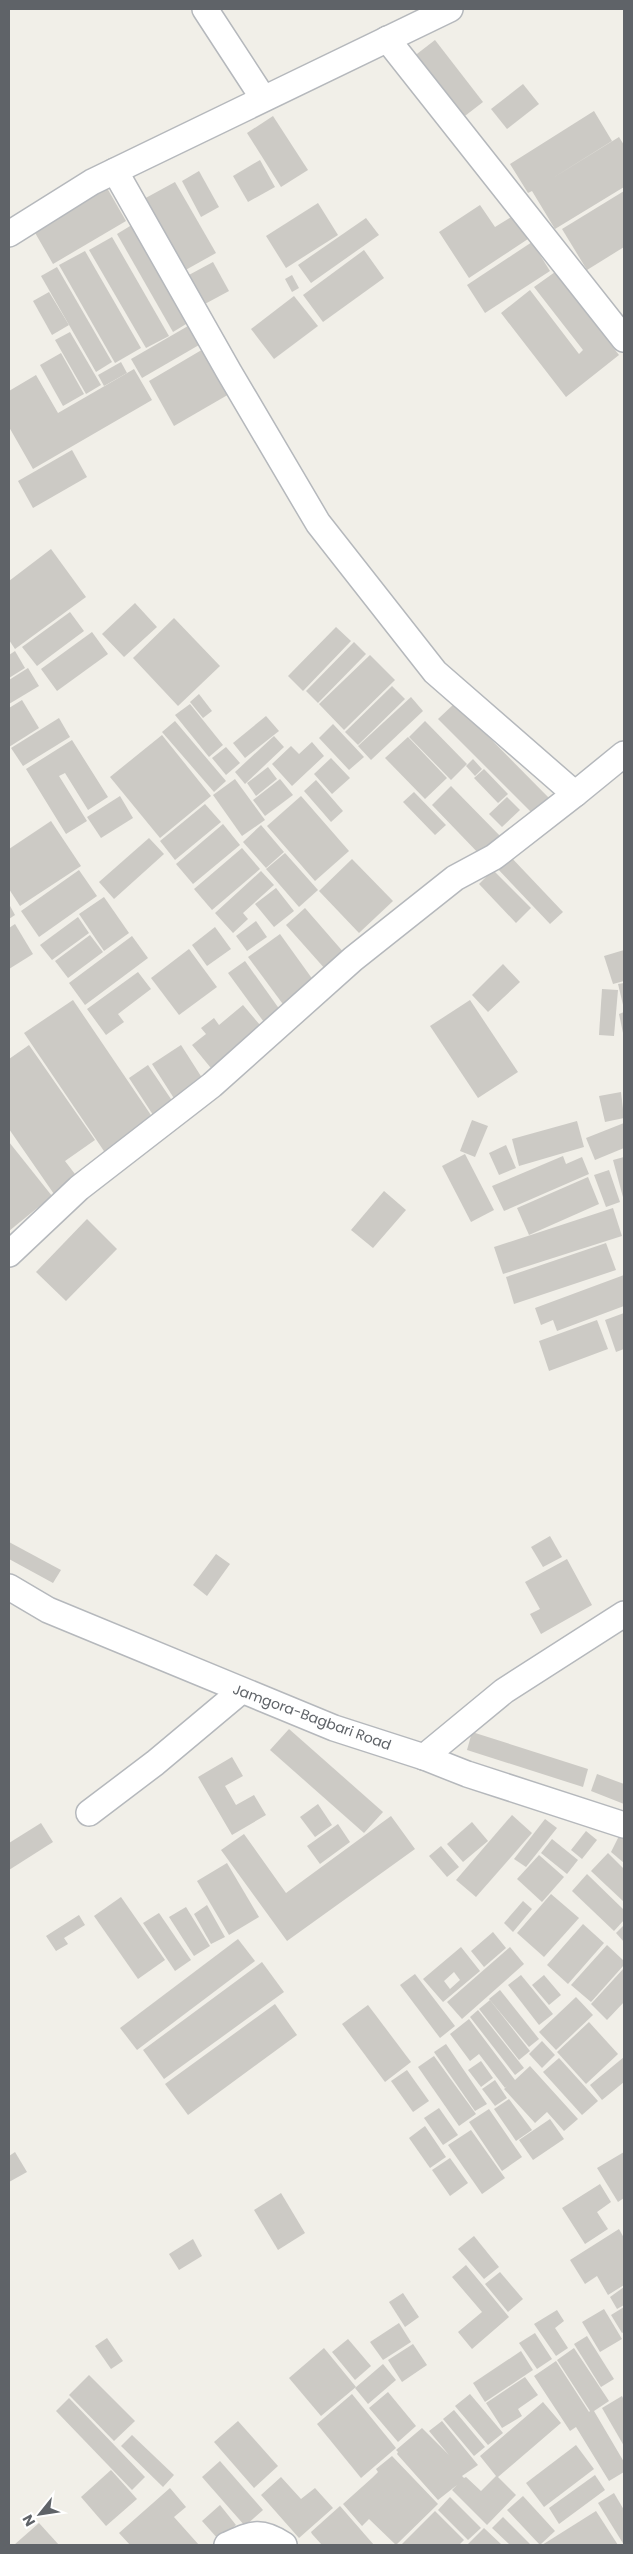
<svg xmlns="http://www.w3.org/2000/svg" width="633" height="2554" font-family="Poppins,sans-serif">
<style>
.building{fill:#cccac5;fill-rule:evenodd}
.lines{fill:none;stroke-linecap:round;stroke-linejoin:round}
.minor-casing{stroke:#b5b8bc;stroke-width:28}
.minor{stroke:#fff;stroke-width:25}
.labels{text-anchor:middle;stroke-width:5;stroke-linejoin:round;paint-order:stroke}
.street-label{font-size:14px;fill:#5f6368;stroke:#fff}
</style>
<rect width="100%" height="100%" fill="#f1efe8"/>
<g class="building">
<polygon points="435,40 483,102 461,119 413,57"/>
<polygon points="523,84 539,104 507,129 491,109"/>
<polygon points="594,111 612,141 548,181 619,137 624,145 624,187 555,229 532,191 528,193 510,164"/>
<polygon points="273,116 308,170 281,187 247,133"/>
<polygon points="260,160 275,187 248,202 233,176"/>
<polygon points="199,171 219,207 201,217 182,181"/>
<polygon points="175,182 216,253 182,272 142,200"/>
<polygon points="107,188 126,221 53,264 34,231"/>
<polygon points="624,191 624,247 587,270 562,229"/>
<polygon points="318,203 338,235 286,268 266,236"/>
<polygon points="480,205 495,227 516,214 531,237 469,278 439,232"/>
<polygon points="366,218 379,235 311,283 298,265"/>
<polygon points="135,223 191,321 173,332 117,234"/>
<polygon points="112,237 169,336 146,348 89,250"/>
<polygon points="532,242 550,271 485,313 467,285"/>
<polygon points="364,250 384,278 323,322 303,295"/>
<polygon points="85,251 141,348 115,363 59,265"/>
<polygon points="213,262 229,291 203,305 187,276"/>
<polygon points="57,267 112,362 96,372 41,276"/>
<polygon points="555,272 619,355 566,397 501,313 530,290 579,354 583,350 534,287"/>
<polygon points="292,275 299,288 292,292 285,279"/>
<polygon points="49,292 69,325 52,335 33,301"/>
<polygon points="294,296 318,326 274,359 251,329"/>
<polygon points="188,326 199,345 142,378 131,359"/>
<polygon points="70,332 101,385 86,394 55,340"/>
<polygon points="205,348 231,393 174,426 149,381"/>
<polygon points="61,353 84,394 63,406 40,365"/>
<polygon points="121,362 127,373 104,386 98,375"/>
<polygon points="134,369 152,400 33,469 9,427 9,391 36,375 58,413"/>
<polygon points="72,450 87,477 33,508 18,481"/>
<polygon points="51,549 86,597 15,649 9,640 9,581"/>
<polygon points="135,603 157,627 124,657 102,634"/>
<polygon points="70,612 84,631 37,666 22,647"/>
<polygon points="174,618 220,666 178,706 133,658"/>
<polygon points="336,627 351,641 303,691 288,676"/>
<polygon points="92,632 108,654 57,691 41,669"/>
<polygon points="354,642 366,654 318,703 306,691"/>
<polygon points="15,651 25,668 9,678 9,655"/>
<polygon points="370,655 395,680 344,730 319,704"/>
<polygon points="28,668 39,686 9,704 9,680"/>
<polygon points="392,686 405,699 358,745 345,732"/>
<polygon points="199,694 212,711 203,718 190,702"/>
<polygon points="411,697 423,711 371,760 358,746"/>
<polygon points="22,700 39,728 9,747 9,708"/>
<polygon points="455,703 552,801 536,817 438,719"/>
<polygon points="190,704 223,745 209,757 175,715"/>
<polygon points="266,716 279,731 245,758 233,743"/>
<polygon points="59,718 70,737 23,766 11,748"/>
<polygon points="175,721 226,781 214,792 162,732"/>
<polygon points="425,721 467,764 451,780 409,737"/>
<polygon points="333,724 364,757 349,770 319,738"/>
<polygon points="162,735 211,796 160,838 110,777"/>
<polygon points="274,736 284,747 245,784 235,772"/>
<polygon points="408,737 447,778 425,799 385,758"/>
<polygon points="72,740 108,797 88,810 65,773 59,776 87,821 66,834 26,769"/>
<polygon points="312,742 324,756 292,786 272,764 291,746 299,754"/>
<polygon points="226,747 240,763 226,775 212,758"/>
<polygon points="331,758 350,778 332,794 314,774"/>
<polygon points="473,759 482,769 475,776 466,766"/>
<polygon points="268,767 277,779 256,796 247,783"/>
<polygon points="484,769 508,794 498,803 474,778"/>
<polygon points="235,779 265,820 242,836 213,795"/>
<polygon points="280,779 293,795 265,816 253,800"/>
<polygon points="316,780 343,811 331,822 304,791"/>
<polygon points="451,786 503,839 483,858 432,805"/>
<polygon points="414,792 446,825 435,835 403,802"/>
<polygon points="120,796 133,818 101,838 87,817"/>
<polygon points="301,796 349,851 315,881 267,826"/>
<polygon points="507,797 520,810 502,827 489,814"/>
<polygon points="205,804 221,822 175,860 160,841"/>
<polygon points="51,821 81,866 20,906 9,889 9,849"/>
<polygon points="223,824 240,845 193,884 176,864"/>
<polygon points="261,825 284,852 266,868 243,842"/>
<polygon points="149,838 164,854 114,899 99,882"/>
<polygon points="242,848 260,869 212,910 194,889"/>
<polygon points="285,853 318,890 299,907 266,869"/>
<polygon points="507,853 563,912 550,924 494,865"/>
<polygon points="352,859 393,901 359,933 319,891"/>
<polygon points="79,870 97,896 39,937 21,911"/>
<polygon points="493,870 531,908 516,923 479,884"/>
<polygon points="261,871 274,885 243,913 248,919 233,933 215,913"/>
<polygon points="276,888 294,911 274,927 255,904"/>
<polygon points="104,897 129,933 104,951 79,914"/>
<polygon points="9,904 15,915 9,919"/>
<polygon points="305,908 345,954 326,970 286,925"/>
<polygon points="78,917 89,933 52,960 40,945"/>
<polygon points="256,921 267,937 247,951 236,936"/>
<polygon points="15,924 33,954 9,969 9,928"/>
<polygon points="215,927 231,949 207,966 192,945"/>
<polygon points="280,934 316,984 285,1007 248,957"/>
<polygon points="90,935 103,952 68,978 55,961"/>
<polygon points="132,936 148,958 85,1005 69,983"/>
<polygon points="189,949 217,987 179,1015 151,978"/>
<polygon points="624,950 624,981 613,984 604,956"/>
<polygon points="245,961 285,1017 269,1029 228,973"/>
<polygon points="503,964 520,982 488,1012 472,995"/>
<polygon points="138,972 151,989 118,1014 124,1022 106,1035 87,1009"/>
<polygon points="624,983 624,1009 618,984"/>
<polygon points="602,989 618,990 614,1036 599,1035"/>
<polygon points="73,1000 157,1124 108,1157 24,1033"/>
<polygon points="470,1000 518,1072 478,1098 430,1026"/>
<polygon points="243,1005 266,1032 215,1073 192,1045 206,1034 201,1028 214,1018 219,1025"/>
<polygon points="624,1012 624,1033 623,1033 619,1014"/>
<polygon points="29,1045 95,1140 65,1161 78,1178 54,1194 9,1129 9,1059"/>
<polygon points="181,1045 206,1084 177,1103 152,1064"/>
<polygon points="148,1065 175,1105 155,1118 129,1078"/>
<polygon points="621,1092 624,1118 605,1122 599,1096"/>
<polygon points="472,1120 488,1126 475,1157 460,1151"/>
<polygon points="577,1121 584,1147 519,1166 512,1139"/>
<polygon points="624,1123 624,1148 595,1160 586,1138"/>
<polygon points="9,1142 52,1196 9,1231"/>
<polygon points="506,1145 516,1168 499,1175 489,1153"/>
<polygon points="465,1154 494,1210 471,1222 442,1166"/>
<polygon points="563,1156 566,1164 582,1157 589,1174 504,1211 492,1186"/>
<polygon points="624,1157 624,1201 613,1160"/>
<polygon points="609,1170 620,1202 606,1207 594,1175"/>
<polygon points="588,1177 599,1204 529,1235 517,1208"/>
<polygon points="384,1191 406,1210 373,1248 351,1230"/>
<polygon points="613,1208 622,1236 503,1274 494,1247"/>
<polygon points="87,1219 117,1249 66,1301 36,1272"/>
<polygon points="606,1243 616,1270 514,1304 506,1277"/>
<polygon points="624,1275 624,1306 557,1331 553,1320 541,1325 535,1308"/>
<polygon points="624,1313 624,1349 616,1352 605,1320"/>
<polygon points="597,1320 608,1349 549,1371 539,1341"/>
<polygon points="550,1536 562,1557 543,1567 531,1547"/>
<polygon points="9,1542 61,1570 53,1583 9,1559"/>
<polygon points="216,1554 230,1564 207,1596 193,1585"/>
<polygon points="567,1559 592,1605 541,1634 530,1614 540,1609 525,1582"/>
<polygon points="289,1729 383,1812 364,1833 270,1750"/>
<polygon points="472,1732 588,1769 583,1787 467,1750"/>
<polygon points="232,1757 243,1776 225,1786 236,1805 254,1795 266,1815 232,1835 198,1777"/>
<polygon points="597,1774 624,1784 624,1804 591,1791"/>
<polygon points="318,1804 332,1825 315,1837 300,1817"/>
<polygon points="512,1815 532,1833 476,1897 456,1880"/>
<polygon points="391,1816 415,1849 287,1941 221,1850 244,1834 286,1893"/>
<polygon points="545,1819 557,1828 526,1867 514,1859"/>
<polygon points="472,1822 488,1841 463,1862 447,1844"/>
<polygon points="41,1823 53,1842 9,1870 9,1843"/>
<polygon points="338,1824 350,1842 320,1864 307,1846"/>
<polygon points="586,1831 597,1840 582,1859 571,1850"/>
<polygon points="620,1834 624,1836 624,1863 611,1852"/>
<polygon points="552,1839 578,1860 567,1874 541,1853"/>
<polygon points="441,1846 459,1867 447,1877 429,1856"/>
<polygon points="608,1853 624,1869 624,1902 591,1871"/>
<polygon points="539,1855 564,1877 542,1902 517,1879"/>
<polygon points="227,1863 259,1917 229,1935 197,1881"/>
<polygon points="587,1874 624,1910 624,1920 614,1931 572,1891"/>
<polygon points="551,1894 579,1918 544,1957 517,1933"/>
<polygon points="121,1897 165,1960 138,1979 94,1916"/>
<polygon points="523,1901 532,1909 513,1932 504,1923"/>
<polygon points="207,1905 225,1937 211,1944 194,1914"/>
<polygon points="186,1907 210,1946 194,1956 169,1917"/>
<polygon points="159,1913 191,1960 175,1971 143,1923"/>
<polygon points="79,1915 85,1925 64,1938 68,1944 56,1951 46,1936"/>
<polygon points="583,1924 604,1943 568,1984 547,1965"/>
<polygon points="624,1925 624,1942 616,1933"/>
<polygon points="493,1932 506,1948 484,1967 471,1951"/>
<polygon points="238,1939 255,1961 137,2050 120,2028"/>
<polygon points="607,1945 624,1961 624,1965 591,2002 571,1985"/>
<path d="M 461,1947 L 480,1971 L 443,2002 L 423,1979 ZM 454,1972 L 460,1980 L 450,1989 L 444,1981 Z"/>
<polygon points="510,1947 524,1964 462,2019 447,2002"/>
<polygon points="262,1962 284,1992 164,2079 143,2050"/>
<polygon points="624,1968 624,2002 607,2020 591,2004"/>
<polygon points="415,1974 455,2026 440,2038 400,1985"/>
<polygon points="521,1975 553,2014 539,2025 508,1985"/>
<polygon points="544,1975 561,1995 549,2005 532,1985"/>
<polygon points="500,1990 539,2039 529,2047 489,1999"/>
<polygon points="576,1997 593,2015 556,2050 539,2032"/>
<polygon points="490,2000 530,2051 519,2060 479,2009"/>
<polygon points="275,2004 297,2035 188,2115 165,2084"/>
<polygon points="368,2005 411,2062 385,2082 342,2024"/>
<polygon points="478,2010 524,2068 515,2075 470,2017"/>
<polygon points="469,2019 515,2080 530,2066 578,2119 564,2131 547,2112 535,2123 504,2089 513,2081 505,2088 479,2054 470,2061 450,2034"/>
<polygon points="589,2022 618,2054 586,2084 557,2052"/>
<polygon points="542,2041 555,2055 542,2068 529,2054"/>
<polygon points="446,2044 487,2104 475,2111 434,2052"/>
<polygon points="434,2056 476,2114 459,2126 418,2067"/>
<polygon points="624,2057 624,2082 602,2100 590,2085"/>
<polygon points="559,2058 598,2101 582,2115 543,2072"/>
<polygon points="481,2061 493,2078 481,2087 468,2070"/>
<polygon points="407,2070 429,2101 413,2112 391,2081"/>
<polygon points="495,2080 507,2098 495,2106 482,2089"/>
<polygon points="509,2099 532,2130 516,2141 494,2109"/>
<polygon points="439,2108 458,2135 443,2145 424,2118"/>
<polygon points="489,2109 522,2157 502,2171 469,2122"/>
<polygon points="550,2119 564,2139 533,2160 519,2140"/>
<polygon points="425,2126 446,2157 430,2168 409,2138"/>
<polygon points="471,2130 505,2178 482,2194 448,2145"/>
<polygon points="15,2152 27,2172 9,2182 9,2156"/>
<polygon points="624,2152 624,2198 618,2202 597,2168"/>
<polygon points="450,2158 468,2183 450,2196 432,2170"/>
<polygon points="600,2184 611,2202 597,2212 608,2229 585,2244 562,2208"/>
<polygon points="281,2193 305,2233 278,2250 254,2210"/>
<polygon points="619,2229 624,2238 624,2285 608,2295 597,2276 585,2284 570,2260"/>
<polygon points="474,2236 499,2267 484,2279 458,2249"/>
<polygon points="193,2239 202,2256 179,2270 169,2254"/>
<polygon points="466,2265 509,2317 472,2349 458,2332 482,2312 452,2277"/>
<polygon points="500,2272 523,2299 508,2312 485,2284"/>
<polygon points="624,2287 624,2305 617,2309 610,2297"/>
<polygon points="403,2293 419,2317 405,2327 389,2302"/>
<polygon points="624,2307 624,2332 622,2333 611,2315"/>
<polygon points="604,2309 622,2339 600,2352 582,2322"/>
<polygon points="557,2310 564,2321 555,2328 568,2348 556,2356 534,2324"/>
<polygon points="399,2323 411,2342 383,2360 370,2342"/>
<polygon points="535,2333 552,2359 537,2369 519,2343"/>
<polygon points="587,2336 614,2379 601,2387 574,2344"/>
<polygon points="107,2338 123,2361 111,2369 95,2346"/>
<polygon points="348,2339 371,2366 355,2380 332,2352"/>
<polygon points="413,2344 427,2365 402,2382 388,2360"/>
<polygon points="324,2348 356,2387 321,2416 289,2378"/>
<polygon points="574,2348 609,2401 594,2411 624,2462 624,2472 609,2481 576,2427 570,2431 534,2376 556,2361 589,2412 590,2411 557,2360"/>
<polygon points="521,2351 533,2370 485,2402 473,2383"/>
<polygon points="383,2364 396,2380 368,2404 355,2388"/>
<polygon points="89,2375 135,2421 114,2441 69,2395"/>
<polygon points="525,2377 538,2395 518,2409 522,2416 502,2428 486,2403"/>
<polygon points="388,2392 416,2426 398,2442 369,2408"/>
<polygon points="352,2394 396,2448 361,2478 317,2424"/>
<polygon points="470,2394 503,2433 488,2445 455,2406"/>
<polygon points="622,2396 624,2400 624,2446 602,2408"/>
<polygon points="69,2398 145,2477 132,2490 56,2411"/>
<polygon points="543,2402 561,2423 498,2477 516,2495 487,2525 452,2490 457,2485 438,2500 397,2454 398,2452 396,2450 422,2428 449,2455 429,2431 442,2421 478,2465 462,2476 464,2478 466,2477 481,2491 496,2476 480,2456"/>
<polygon points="454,2410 485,2447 474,2456 443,2419"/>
<polygon points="238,2421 278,2466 254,2488 214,2442"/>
<polygon points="132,2435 174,2475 163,2487 121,2446"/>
<polygon points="576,2445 594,2469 544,2507 526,2483"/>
<polygon points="392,2456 438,2504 396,2545 369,2519 362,2526 343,2504 372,2478 378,2472 376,2469"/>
<polygon points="220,2461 263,2510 245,2526 202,2477"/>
<polygon points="111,2470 137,2499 106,2526 81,2497"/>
<polygon points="595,2475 605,2490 559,2524 549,2508"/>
<polygon points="281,2477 301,2499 315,2488 333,2508 299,2538 261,2495"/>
<polygon points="170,2488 186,2507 174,2517 199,2545 130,2545 119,2533"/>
<polygon points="614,2493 624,2510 624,2545 598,2503"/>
<polygon points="523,2496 555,2531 540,2545 507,2510"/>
<polygon points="450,2497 481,2528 468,2540 438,2510"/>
<polygon points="220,2505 236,2525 219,2540 202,2521"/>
<polygon points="340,2506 374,2545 322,2545 312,2534 311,2532"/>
<polygon points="435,2511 464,2540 459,2545 401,2545"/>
<polygon points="596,2511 618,2545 542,2545"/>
<polygon points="503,2517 531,2545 510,2545 492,2528"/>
<polygon points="39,2523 59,2545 14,2545"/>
<polygon points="484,2528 502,2545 467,2545"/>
</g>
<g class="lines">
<g class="minor-casing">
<g id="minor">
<polyline points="205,9 263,98"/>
<polyline points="387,39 624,339"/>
<polyline points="9,234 92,182 450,9"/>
<polyline points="575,794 624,754"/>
<polyline points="9,1254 79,1188 212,1085 353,959 455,878 494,857 575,794 435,672 318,523 229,372 115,171"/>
<polyline points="9,1587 48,1610 334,1728 424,1757 467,1774 624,1825"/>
<polyline points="424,1757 504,1691 624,1614"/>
<polyline points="89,1813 155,1763 241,1691"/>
<path d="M 227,2545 C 252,2534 260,2529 284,2545"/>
</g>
</g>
<use href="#minor" class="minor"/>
</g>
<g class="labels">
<g class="street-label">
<text transform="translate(312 1717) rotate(20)" y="5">Jamgora-Bagbari Road</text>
</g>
</g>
<rect width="633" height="2554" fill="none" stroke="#5f6368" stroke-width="20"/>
<g transform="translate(40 2514) rotate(240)" stroke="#ffffff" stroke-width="4" paint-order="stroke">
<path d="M0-4L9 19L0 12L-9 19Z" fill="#5f6368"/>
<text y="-8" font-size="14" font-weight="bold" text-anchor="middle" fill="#5f6368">N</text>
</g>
</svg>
